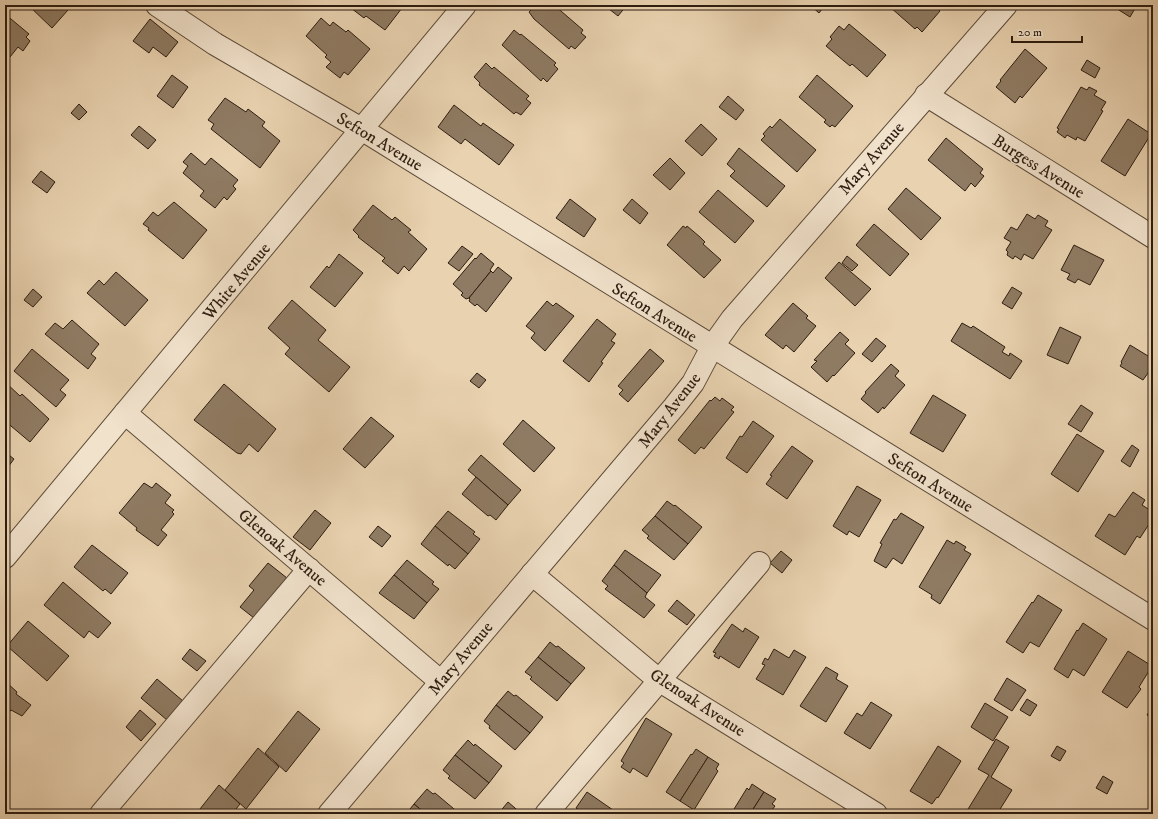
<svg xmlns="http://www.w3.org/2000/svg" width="1158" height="819" font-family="'IM FELL DW Pica',serif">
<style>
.building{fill:#8f7b63;stroke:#2d1d10}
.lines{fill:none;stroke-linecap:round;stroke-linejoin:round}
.minor-casing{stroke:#5c4a38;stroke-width:24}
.minor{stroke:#f1e2cc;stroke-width:22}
.labels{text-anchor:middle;stroke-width:3;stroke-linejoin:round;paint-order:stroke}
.street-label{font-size:17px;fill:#2d1d10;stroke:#f1e2cc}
</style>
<rect width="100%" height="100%" fill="#e9d2b0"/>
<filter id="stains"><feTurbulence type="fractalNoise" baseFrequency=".005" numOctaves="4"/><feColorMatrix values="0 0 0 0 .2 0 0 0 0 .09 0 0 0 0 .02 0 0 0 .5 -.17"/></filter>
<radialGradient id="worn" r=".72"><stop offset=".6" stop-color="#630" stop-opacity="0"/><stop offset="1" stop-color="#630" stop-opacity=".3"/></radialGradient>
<g class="building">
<polygon points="28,5 69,5 66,8 68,10 52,28"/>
<polygon points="347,5 398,5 402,8 385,30 366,16 364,18"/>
<polygon points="536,5 554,5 583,30 581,33 586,37 575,49 571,46 569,49 534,19 529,12"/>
<polygon points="604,5 627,5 618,16"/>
<polygon points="810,5 825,5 819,13"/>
<polygon points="891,5 933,5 940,11 922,32 917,27 915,29 890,7"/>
<polygon points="1111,5 1137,5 1130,17"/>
<polygon points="5,14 29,34 26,37 30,41 23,51 18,47 10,57 5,53"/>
<polygon points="321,18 330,26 333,22 346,32 348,30 370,49 348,75 344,72 340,78 326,67 331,62 325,57 327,55 306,36"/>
<polygon points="150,19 178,42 166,57 153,47 149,53 133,41"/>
<polygon points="849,24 886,55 867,77 852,64 850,66 826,46 832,39 830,37 839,26 844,30"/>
<polygon points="514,30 520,35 521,34 556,63 554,65 558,69 547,82 543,78 541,81 502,45"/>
<polygon points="1025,49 1047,68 1022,98 1020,96 1015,103 996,87 1001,81 1000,80"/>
<polygon points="1087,60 1100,68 1095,78 1081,70"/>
<polygon points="486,63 492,69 494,67 529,96 526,99 531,103 521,115 516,112 514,114 479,85 480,83 474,77"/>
<polygon points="172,75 188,87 173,108 157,96"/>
<polygon points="817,75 853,106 835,127 832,125 830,127 824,122 826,120 799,97"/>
<polygon points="1081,87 1087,90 1089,87 1097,91 1094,95 1106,102 1101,110 1103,111 1085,141 1077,137 1076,140 1067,135 1065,138 1057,132 1059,129 1057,128"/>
<polygon points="728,96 744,110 736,120 719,107"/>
<polygon points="225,98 246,112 248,109 265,122 262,126 280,141 260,168 211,129 214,124 208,120"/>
<polygon points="79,104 87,112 79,120 71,113"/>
<polygon points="454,105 481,126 483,123 514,145 499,165 465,139 461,144 438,127"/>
<polygon points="780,119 816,150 797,172 761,140 765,136 763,134 770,126 772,128"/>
<polygon points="1128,119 1151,134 1125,176 1101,161"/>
<polygon points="701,124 717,139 702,156 685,141"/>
<polygon points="139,126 156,140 148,149 131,135"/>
<polygon points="946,138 983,169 980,173 984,176 975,187 971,183 965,191 928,160"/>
<polygon points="739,148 785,186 767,207 730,176 735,171 727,164"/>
<polygon points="191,153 205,165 211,158 238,180 233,186 236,189 227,200 224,197 215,208 200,196 204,191 183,173 188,166 183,162"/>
<polygon points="670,158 685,173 670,190 653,175"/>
<polygon points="41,171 55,182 47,193 32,182"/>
<polygon points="906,188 941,218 921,240 888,209"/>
<polygon points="718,190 754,221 735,243 699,212"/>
<polygon points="570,199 596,219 584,237 556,218"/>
<polygon points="632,199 648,213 640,224 623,210"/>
<polygon points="174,202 207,230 183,259 148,230 149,228 143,224 153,212 158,216"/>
<polygon points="373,205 392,220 395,217 411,230 408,232 427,249 409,271 404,266 398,274 382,261 385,258 358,237 359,236 353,230"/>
<polygon points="1027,214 1035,219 1038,215 1048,221 1045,226 1052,230 1033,259 1024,254 1021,260 1015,256 1013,259 1007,255 1008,252 1006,250 1011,242 1004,238 1011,227 1017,230"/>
<polygon points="874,224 909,254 890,276 856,245"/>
<polygon points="683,226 686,228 687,226 700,237 705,242 703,244 721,260 704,278 667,245"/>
<polygon points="1074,245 1104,260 1090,285 1078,279 1075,283 1067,279 1070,274 1061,270"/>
<polygon points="462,246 473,254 459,271 448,263"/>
<polygon points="481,253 494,264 490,270 491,271 469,298 466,299 461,295 463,293 453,284 475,258 476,259"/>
<polygon points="339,254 363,273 335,307 310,287 327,266 329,268"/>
<polygon points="847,256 858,265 852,271 842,263"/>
<polygon points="839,262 871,289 855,306 825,278"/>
<polygon points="498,267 512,278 486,312 477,304 475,306 469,301 470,299 469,298 491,271 493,273"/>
<polygon points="116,272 148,300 125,326 87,293 99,280 104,285"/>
<polygon points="1012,287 1022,293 1012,309 1002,303"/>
<polygon points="33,289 42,297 33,307 24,300"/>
<polygon points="292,300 326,330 318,340 350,367 329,392 285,354 290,348 268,328"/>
<polygon points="547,301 553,306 556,303 574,316 545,351 531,338 535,333 526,326"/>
<polygon points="793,303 808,316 806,318 816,326 794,352 786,345 783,349 765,335"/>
<polygon points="597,319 616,334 611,341 615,343 601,362 603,363 589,382 563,361"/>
<polygon points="72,320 99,344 91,354 96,358 88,369 45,334 55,323 63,329"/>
<polygon points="962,323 971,328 973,326 1005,347 1002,352 1009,356 1010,353 1022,361 1010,379 951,341"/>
<polygon points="1060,327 1081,337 1068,364 1047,355"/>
<polygon points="840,332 849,340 845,344 855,353 834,376 833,375 827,382 811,367 817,361 814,360"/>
<polygon points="876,338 886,346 872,362 862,354"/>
<polygon points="1130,345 1153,359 1153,366 1143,380 1120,366 1122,363 1121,362"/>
<polygon points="32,349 69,380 60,390 66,395 56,407 14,371"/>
<polygon points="650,349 664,361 628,402 619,394 623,390 618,386"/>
<polygon points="891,364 899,371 895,376 905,385 884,409 883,407 878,413 861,399 866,393 865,392"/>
<polygon points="477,373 486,380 479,388 470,381"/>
<polygon points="5,382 20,396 22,394 49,419 30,442 5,421"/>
<polygon points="224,384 276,429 258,452 249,444 241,454 237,453 194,420"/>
<polygon points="933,395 966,415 943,452 910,433"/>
<polygon points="715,397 720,401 722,398 734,407 731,410 734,412 704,449 701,447 695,454 678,440 710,400 711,401"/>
<polygon points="1081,405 1093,413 1081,432 1068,424"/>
<polygon points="371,417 394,436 365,468 343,449"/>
<polygon points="523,420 555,448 534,472 503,444"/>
<polygon points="753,421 774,436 747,473 726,458 740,436 742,437"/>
<polygon points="1077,434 1104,451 1078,492 1051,474"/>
<polygon points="1132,445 1139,450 1130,467 1121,461"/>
<polygon points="792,446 813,461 787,499 766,484 772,476 770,475"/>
<polygon points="5,452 14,459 5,471"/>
<polygon points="481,455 521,490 508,505 468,470"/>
<polygon points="476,477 508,505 496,520 490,515 488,516 462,494"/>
<polygon points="144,483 152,488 156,483 171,495 165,503 174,510 172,512 174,514 161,530 167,535 158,546 136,530 137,528 119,513"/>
<polygon points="857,486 881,500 859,537 849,531 847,535 833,526"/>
<polygon points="1133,492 1145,500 1142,505 1153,512 1152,517 1153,518 1140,538 1137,536 1125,555 1095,536 1109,514 1115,517"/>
<polygon points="667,501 674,506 675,505 702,527 688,544 655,516"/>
<polygon points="315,510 331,523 310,550 293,537"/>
<polygon points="448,511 475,532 473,534 480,539 468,554 435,526"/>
<polygon points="901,513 924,527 902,564 893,558 886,568 874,561 882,544 880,543 894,519 896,520"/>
<polygon points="655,516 688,544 674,560 647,538 649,536 642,530"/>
<polygon points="378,526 391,536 382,547 369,537"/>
<polygon points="435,526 468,554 455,569 449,564 448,566 421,544"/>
<polygon points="947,540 954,544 956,541 966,547 964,550 971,554 940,604 931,598 932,595 919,587"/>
<polygon points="92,545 128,573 111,594 105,589 103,591 74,567"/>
<polygon points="625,550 661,575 647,593 614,565"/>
<polygon points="781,551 792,560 782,573 770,563"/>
<polygon points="407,560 434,582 432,584 439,589 427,603 394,575"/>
<polygon points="268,563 287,578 254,618 240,607 254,590 249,586"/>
<polygon points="614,565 647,593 645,597 655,605 644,618 605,589 608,586 602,581"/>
<polygon points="394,575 427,603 414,619 379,593"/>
<polygon points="63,582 111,623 98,638 89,631 84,638 44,605"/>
<polygon points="1038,595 1062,610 1039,647 1030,642 1023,653 1006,642 1032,602 1033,603"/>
<polygon points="677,600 695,615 687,625 668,611"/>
<polygon points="28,621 69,656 47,681 7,646"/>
<polygon points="1083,623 1107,639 1084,676 1073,669 1068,678 1054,669 1077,630 1078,631"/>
<polygon points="732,624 743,632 745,628 759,637 739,668 720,656 719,659 714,656 716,653 713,652"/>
<polygon points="550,642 556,647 558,646 585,668 571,684 538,657"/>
<polygon points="190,649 206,661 197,671 182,659"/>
<polygon points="774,649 789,658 794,650 806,657 783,695 756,679 765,665 762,664 765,658 768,660"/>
<polygon points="1128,651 1152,666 1139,687 1141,689 1127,708 1102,692"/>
<polygon points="538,657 571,684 557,701 530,679 532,677 525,672"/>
<polygon points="826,667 838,674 836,679 848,686 826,722 800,706"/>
<polygon points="1007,678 1026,690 1012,711 994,700"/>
<polygon points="157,679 183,701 167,720 141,698"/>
<polygon points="6,682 17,692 16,694 31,705 22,716 11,710 5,717"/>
<polygon points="508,691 514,696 516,695 543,717 530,733 496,705"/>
<polygon points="1027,699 1037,705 1030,716 1020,710"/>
<polygon points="871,702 892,715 870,749 844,733 857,713 862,716"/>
<polygon points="985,703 1008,717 993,741 971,727"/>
<polygon points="496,705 530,733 515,750 489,728 490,726 484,721"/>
<polygon points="1153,706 1153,719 1147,715"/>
<polygon points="140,710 156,724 141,741 126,727"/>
<polygon points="298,711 320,729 286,772 265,753"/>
<polygon points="646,718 672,734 647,777 633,768 630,773 621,767 624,763 621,761"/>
<polygon points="996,739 1009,747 991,777 1012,790 997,814 965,814 989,775 978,769"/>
<polygon points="468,740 474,746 475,744 502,766 489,783 455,755"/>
<polygon points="938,746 961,761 938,798 937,797 932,804 910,791"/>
<polygon points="1057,746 1066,751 1060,761 1051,756"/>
<polygon points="258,748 279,767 246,809 225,790"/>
<polygon points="696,749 708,757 680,801 666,792 691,754 692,755"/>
<polygon points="455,755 489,783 475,799 448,778 450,776 443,770"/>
<polygon points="708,757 719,764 716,769 718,771 694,810 680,801"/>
<polygon points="1103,776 1113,782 1107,794 1096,788"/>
<polygon points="752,784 764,792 750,814 731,814 747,788 749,790"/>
<polygon points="219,785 240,804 232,814 196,814"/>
<polygon points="427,789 433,794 435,793 460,814 426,814 414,804"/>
<polygon points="587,792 613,810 611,814 585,814 576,808"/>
<polygon points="764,792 776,799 772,804 775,806 769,814 750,814"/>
<polygon points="508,802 522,814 498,814"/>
<polygon points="414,804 426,814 406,814"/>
</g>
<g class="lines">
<g class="minor-casing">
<g id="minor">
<polyline points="157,5 215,44 363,130 1153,619"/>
<polyline points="926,95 1153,237"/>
<polyline points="125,413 440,681"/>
<polyline points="5,557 465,5"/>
<polyline points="532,574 660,681 876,814"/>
<polyline points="101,814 309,569"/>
<polyline points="329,814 674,407 693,383 712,347 732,319 1006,5"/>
<polyline points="546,814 759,563"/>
</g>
</g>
<use href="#minor" class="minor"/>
</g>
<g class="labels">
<g class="street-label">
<text transform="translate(380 141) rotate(31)" y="6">Sefton Avenue</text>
<text transform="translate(871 158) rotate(-49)" y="6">Mary Avenue</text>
<text transform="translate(1039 166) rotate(32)" y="6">Burgess Avenue</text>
<text transform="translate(236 281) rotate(-50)" y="6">White Avenue</text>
<text transform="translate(655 312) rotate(32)" y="6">Sefton Avenue</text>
<text transform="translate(669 410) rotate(-52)" y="6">Mary Avenue</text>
<text transform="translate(931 482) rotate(32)" y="6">Sefton Avenue</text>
<text transform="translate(283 547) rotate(40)" y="6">Glenoak Avenue</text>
<text transform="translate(460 658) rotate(-50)" y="6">Mary Avenue</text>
<text transform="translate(698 702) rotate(33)" y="6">Glenoak Avenue</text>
</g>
</g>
<rect width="1158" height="819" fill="none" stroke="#e9d2b0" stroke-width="20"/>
<rect x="6" y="6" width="1146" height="807" fill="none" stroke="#2d1d10" stroke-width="2"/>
<rect x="10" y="10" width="1138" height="799" fill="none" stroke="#2d1d10"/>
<path d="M1012 36v6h70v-6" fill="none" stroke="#2d1d10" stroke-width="2"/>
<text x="1018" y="36" font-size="12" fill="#2d1d10" stroke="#f1e2cc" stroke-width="3" paint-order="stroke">20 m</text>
<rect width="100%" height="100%" filter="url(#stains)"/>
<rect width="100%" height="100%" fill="url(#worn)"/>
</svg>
